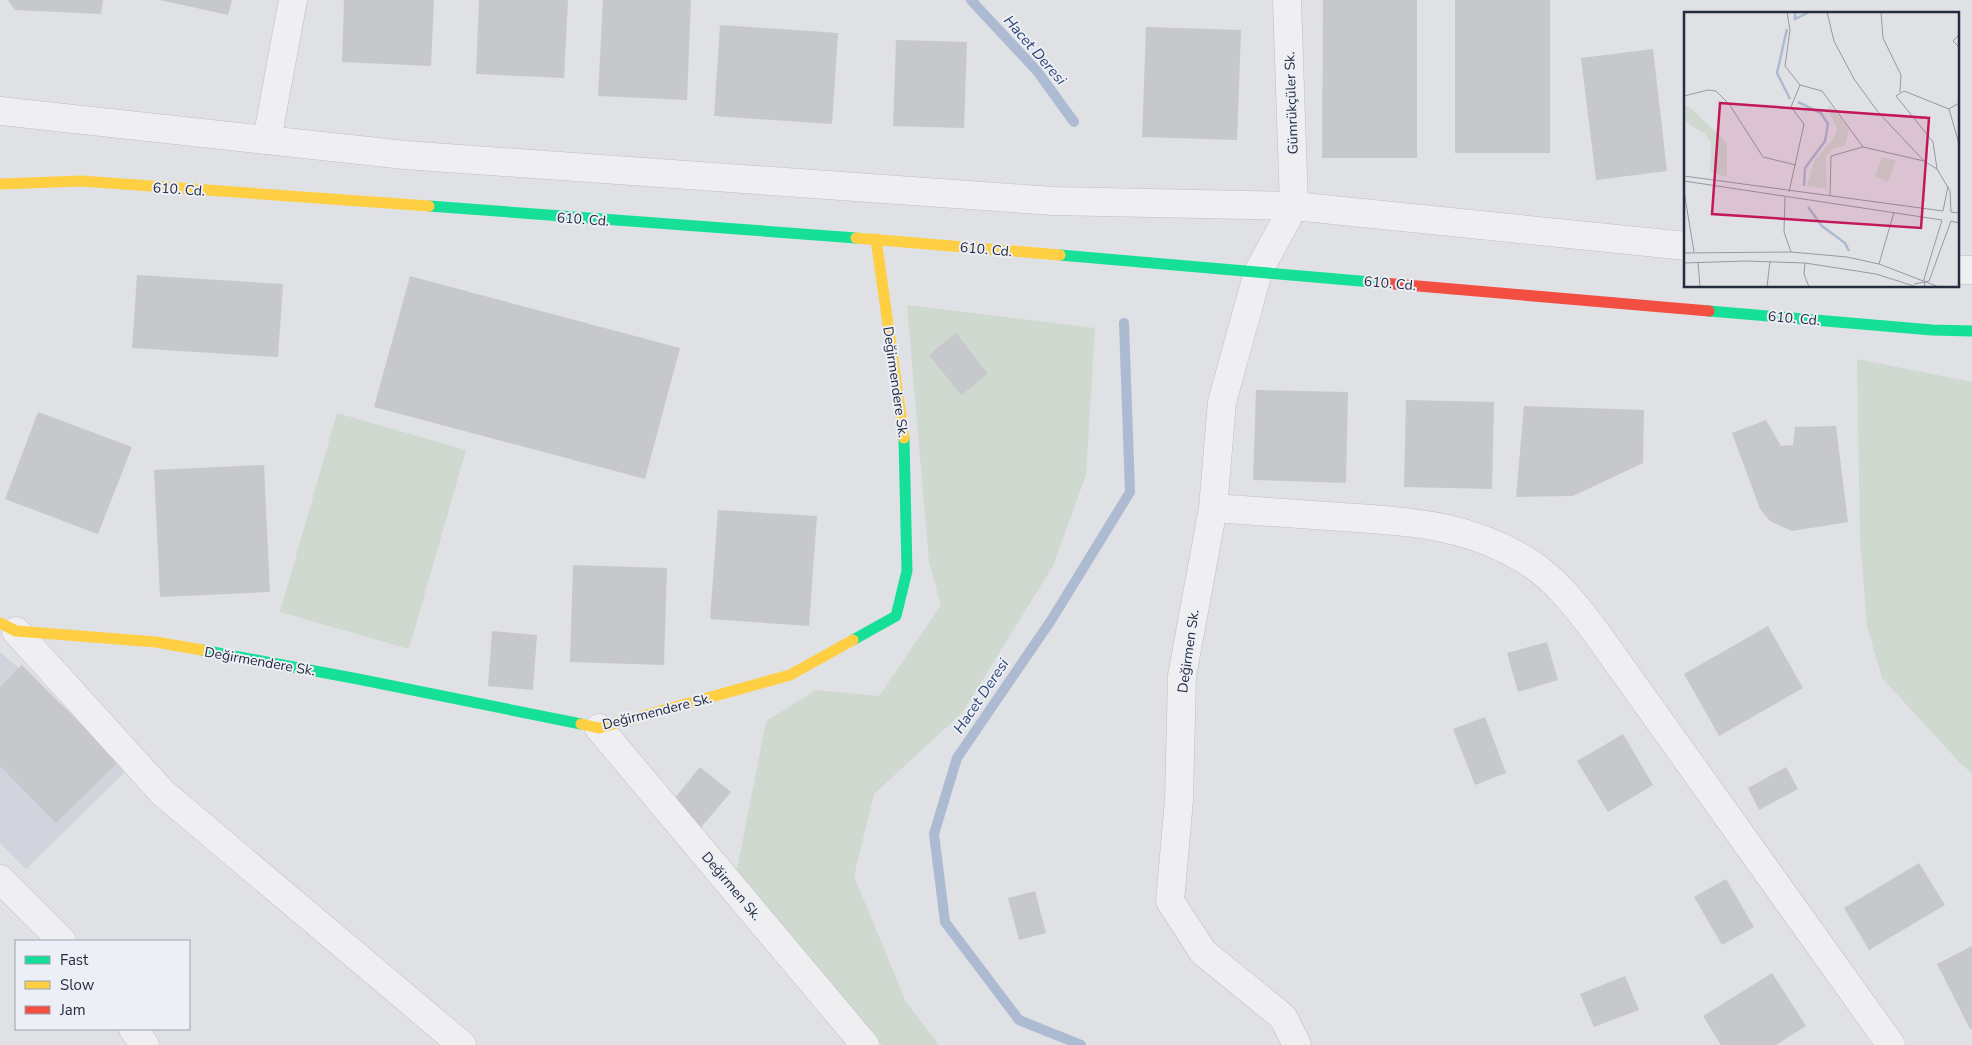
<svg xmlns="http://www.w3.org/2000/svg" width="1972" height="1045" font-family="'Nunito Sans',sans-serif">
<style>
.built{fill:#d1d4dc}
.green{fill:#cfd9d0}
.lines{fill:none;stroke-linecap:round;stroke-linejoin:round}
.stream{stroke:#acbad2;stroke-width:10}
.building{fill:#c6c8cc}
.street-casing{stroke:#bebfc3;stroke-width:29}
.street{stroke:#efeff2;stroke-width:28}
.fast{stroke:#16e098;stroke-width:11}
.slow{stroke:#ffcf43;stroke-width:11}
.jam{stroke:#f24e42;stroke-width:11}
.labels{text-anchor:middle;stroke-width:4;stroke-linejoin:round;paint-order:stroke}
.street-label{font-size:14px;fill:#262c3f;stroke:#eceff5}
.water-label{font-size:15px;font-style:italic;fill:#2e4674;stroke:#eceff5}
.inset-river{fill:none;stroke:#acbad2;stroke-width:2.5}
.inset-road{fill:none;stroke:#9699a3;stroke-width:1}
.view{fill:#c2185b;fill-opacity:0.15;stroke:#c2185b;stroke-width:2.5}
.inset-edge{fill:none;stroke:#262c3f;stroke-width:2.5}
</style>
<rect width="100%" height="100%" fill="#e0e1e5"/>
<polygon class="built" points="0,652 132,765 26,869 0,843"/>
<g class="green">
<polygon points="907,305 1095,328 1086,475 1053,566 962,713 874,794 854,876 906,1002 939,1045 882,1045 736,875 766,721 816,690 879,696 941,605 929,562"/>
<polygon points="1857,359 1972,382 1972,773 1962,765 1882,678 1867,626 1860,539"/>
<polygon points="337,413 466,450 409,649 280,612"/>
</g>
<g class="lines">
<g class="stream">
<polyline points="971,0 1037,71 1074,122"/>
<polyline points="1081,1045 1019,1020 945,922 934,834 957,758 1052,619 1130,492 1124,323"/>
</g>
</g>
<g class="building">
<polygon points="8,0 103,0 101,14 15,10"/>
<polygon points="160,0 232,0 228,15"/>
<polygon points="344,0 434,0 431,66 342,62"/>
<polygon points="479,0 568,0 564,78 476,74"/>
<polygon points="603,0 691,0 687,100 598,96"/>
<polygon points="1323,0 1417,0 1417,158 1322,158"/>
<rect x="1455" y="0" width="95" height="153"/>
<polygon points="720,25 838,33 832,124 714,116"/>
<polygon points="1146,27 1241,30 1237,140 1142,137"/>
<polygon points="896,40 967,42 964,128 893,126"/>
<polygon points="1653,49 1667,171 1596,180 1581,58"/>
<polygon points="137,275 283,284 278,357 132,348"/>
<polygon points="410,276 680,348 645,479 374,407"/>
<polygon points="956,333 988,374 961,395 929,355"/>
<polygon points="1256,390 1348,392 1346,483 1253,480"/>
<polygon points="1406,400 1494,402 1492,489 1404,487"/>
<polygon points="1524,406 1644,410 1643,463 1573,496 1516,497"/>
<polygon points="38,412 132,447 98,534 5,499"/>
<polygon points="1766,420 1781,446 1793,445 1795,427 1836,426 1848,522 1792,531 1770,521 1760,509 1732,433"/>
<polygon points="264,465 270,592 160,597 154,470"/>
<polygon points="718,510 817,516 809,626 710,619"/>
<polygon points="573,565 667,568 664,665 570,662"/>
<polygon points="1768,626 1803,688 1719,736 1684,674"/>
<polygon points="492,631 537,635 533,690 488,686"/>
<polygon points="1547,642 1558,680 1518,692 1507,653"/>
<polygon points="22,665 118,762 56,823 0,766 0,687"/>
<polygon points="1485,717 1506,773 1475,785 1453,729"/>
<polygon points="1623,734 1653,785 1608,812 1577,761"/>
<polygon points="700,767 731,792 697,832 667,808"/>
<polygon points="1786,767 1798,789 1759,810 1748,788"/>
<polygon points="1919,863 1945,905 1869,950 1844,908"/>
<polygon points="1726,879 1754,927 1722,945 1694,897"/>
<polygon points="1035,891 1046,933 1019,940 1008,898"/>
<polygon points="1972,946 1972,1028 1970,1029 1937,964"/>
<polygon points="1772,973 1806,1026 1776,1045 1721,1045 1703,1016"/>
<polygon points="1625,976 1639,1010 1594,1027 1580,994"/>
</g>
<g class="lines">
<g class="street-casing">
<g id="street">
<polyline points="1287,0 1294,206"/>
<polyline points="0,111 405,155 1053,201 1294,206 1686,246"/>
<polyline points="267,140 293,0"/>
<polyline points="1294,206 1258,272 1222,402 1213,508 1182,676 1179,800 1170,901 1203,952 1283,1017 1297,1045"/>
<polyline points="1958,270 1972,270"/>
<path d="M 1213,508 C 1256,511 1299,514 1342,517 C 1412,522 1469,524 1530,563 C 1557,581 1576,606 1595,631 L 1891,1045"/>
<polyline points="16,631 163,793 462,1045"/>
<polyline points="599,728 865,1045"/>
<polyline points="0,879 62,941"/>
<polyline points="133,1029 145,1045"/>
</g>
</g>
<use href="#street" class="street"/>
<g class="fast">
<polyline points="429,206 856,238"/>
<polyline points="1060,255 1383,283"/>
<polyline points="1709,311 1932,330 1972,331"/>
<polyline points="853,640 896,616 907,571 904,438"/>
<polyline points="202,650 358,679 581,724"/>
</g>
<g class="slow">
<polyline points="0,184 81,181 429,206"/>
<polyline points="856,238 1060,255"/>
<polyline points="876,239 904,438"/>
<polyline points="0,623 16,631 156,642 202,650"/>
<polyline points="581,724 599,728 790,675 853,640"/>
</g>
<polyline class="jam" points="1383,283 1709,311"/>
</g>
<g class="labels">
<g class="street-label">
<text transform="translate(1291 103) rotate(-92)" y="5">Gümrükçüler Sk.</text>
<text transform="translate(179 189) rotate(4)" y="5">610. Cd.</text>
<text transform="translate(583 219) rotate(4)" y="5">610. Cd.</text>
<text transform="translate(986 249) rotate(5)" y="5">610. Cd.</text>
<text transform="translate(1390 283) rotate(5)" y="5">610. Cd.</text>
<text transform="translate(1794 318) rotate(5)" y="5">610. Cd.</text>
<text transform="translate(896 382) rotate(82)" y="5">Değirmendere Sk.</text>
<text transform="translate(1188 651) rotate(-82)" y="5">Değirmen Sk.</text>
<text transform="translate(260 661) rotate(10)" y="5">Değirmendere Sk.</text>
<text transform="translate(657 711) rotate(-14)" y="5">Değirmendere Sk.</text>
<text transform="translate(732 886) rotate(50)" y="5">Değirmen Sk.</text>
</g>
<g class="water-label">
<text transform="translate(1035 50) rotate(49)" y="5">Hacet Deresi</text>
<text transform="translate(981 696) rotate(-56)" y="5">Hacet Deresi</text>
</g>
</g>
<g transform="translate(1684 12)">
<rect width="275" height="275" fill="#e0e1e5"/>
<path d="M 0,93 L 8,97 L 43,131 L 43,165 L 26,160 L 27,131 L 21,122 L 0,109 ZM 147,94 L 165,118 L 161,134 L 149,136 L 142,145 L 143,177 L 123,174 L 130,149 L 150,126 L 153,117 L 143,95 ZM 198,145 L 212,149 L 204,170 L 191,165 Z" fill="#cfd9d0"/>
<path class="inset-river" d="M 111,0 L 111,7 L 125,0M 103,17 L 93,61 L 106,87M 114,90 L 137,101 L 144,112 L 141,129 L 121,156 L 120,174M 124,195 L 138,214 L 161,231 L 165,239"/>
<path class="inset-road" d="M 103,0 L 106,18 L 101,54 L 116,73M 143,0 L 150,29 L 170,67 L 194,100 L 240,149M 197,0 L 199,26 L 217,63 L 216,80M 275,23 L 269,29 L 275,35M 0,84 L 24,78 L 32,79 L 45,92 L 79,145 L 112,153M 265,97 L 275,132M 253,157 L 249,130 L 212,84 L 220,79 L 265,97 L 275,91M 0,164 L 259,199 L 264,174M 0,169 L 258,208 L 240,267 L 241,275M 0,179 L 10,240M 105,180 L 120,112 L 107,95 L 116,73 L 138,79 L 179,135M 146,184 L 147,144 L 179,135 L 240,149 L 253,157 L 266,179 L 267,200 L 275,201M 101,185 L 100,220 L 107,240M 0,241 L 107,240 L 163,245 L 195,252 L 255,275M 14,250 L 16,275M 0,251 L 61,249 L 121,251 L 192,262 L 233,275M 121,251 L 120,262 L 125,275M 195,252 L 210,200M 230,272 L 245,269 L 267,209 L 275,211M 83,275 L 86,249"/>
<path class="view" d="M 36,91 L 245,106 L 237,216 L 28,202 Z"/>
<rect width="275" height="275" class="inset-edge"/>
</g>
<rect x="15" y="940" width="175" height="90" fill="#eceff5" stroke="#9da1ac"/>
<rect x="25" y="956" width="25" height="8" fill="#16e098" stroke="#9da1ac"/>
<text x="60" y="965" font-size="15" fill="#262c3f">Fast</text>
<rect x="25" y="981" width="25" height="8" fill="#ffcf43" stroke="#9da1ac"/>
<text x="60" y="990" font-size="15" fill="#262c3f">Slow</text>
<rect x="25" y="1006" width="25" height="8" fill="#f24e42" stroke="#9da1ac"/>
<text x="60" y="1015" font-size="15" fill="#262c3f">Jam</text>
</svg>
